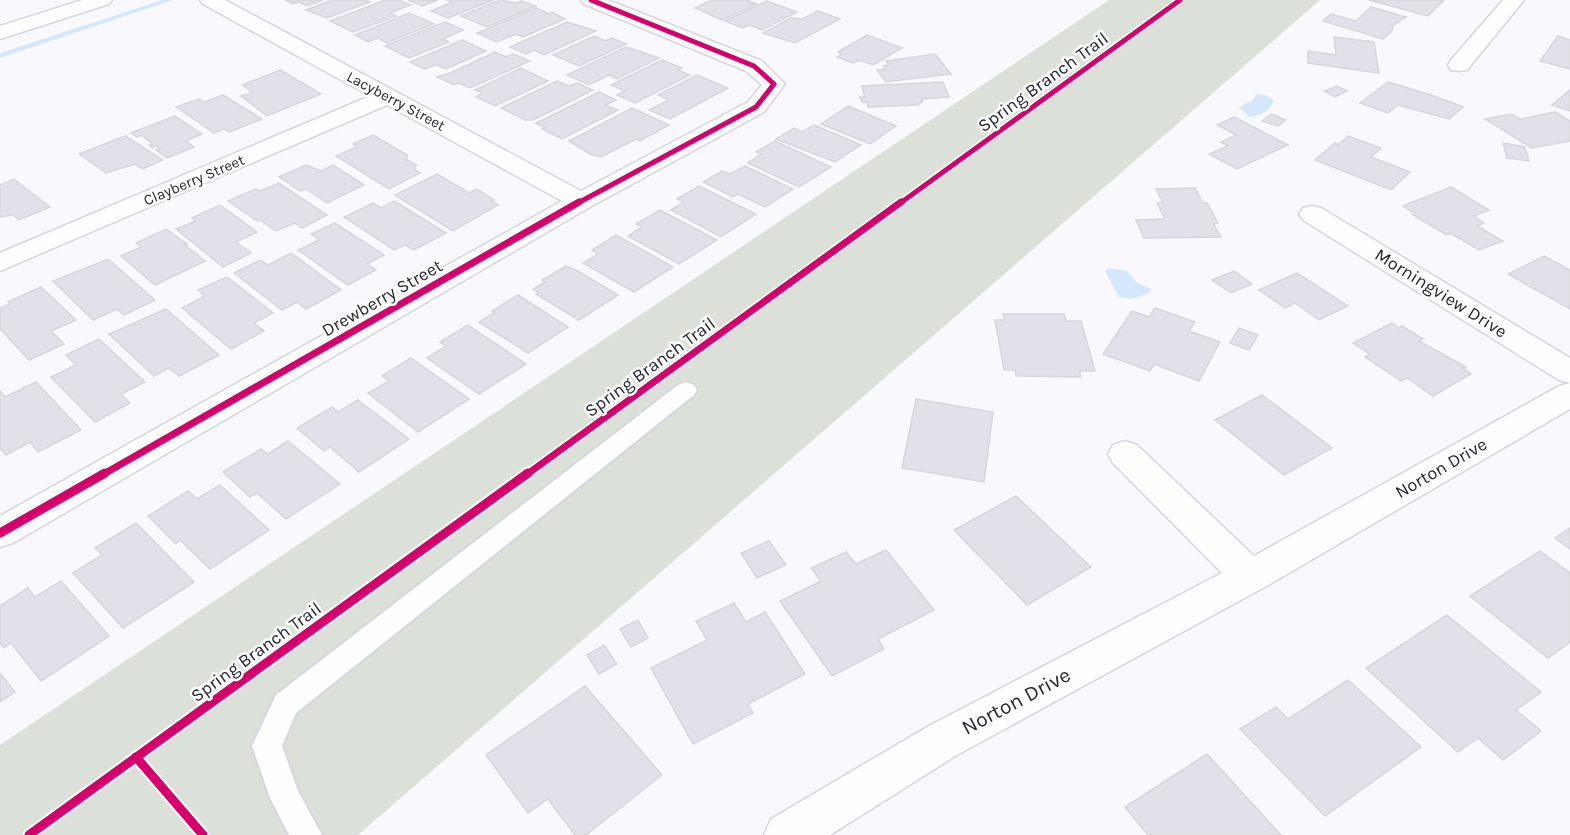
<svg xmlns="http://www.w3.org/2000/svg" width="1570" height="835" font-family="Karla,sans-serif">
<style>
.green{fill:#dbe1d8}
.water{fill:#d5e8fb}
.lines{fill:none;stroke-linecap:round;stroke-linejoin:round}
.stream{fill:#d5e8fb;fill-rule:evenodd}
.building{fill:#e2e0e8;stroke:#d7d6dd;stroke-width:1.5}
.lane-casing{stroke:#d7d5dd;stroke-width:4}
.street-casing{stroke:#d7d5dd;stroke-width:3}
.secondary-casing{stroke:#d7d5dd;stroke-width:3}
.lane{fill:#fefeff;fill-rule:evenodd}
.street{fill:#fefeff;fill-rule:evenodd}
.secondary{fill:#fefeff;fill-rule:evenodd}
.cycleway-far2-casing{stroke:#fff;stroke-width:8}
.cycleway-far1-casing{stroke:#fff;stroke-width:10}
.cycleway-casing{stroke:#fff;stroke-width:13}
.cycleway-far2{stroke:#d6006c;stroke-width:5}
.cycleway-far1{stroke:#d6006c;stroke-width:7}
.cycleway{stroke:#d6006c;stroke-width:9}
.labels{text-anchor:middle;stroke-width:5;stroke-linejoin:round;paint-order:stroke}
.far-street-label{font-size:15px;fill:#282531;stroke:#fff}
.street-label{font-size:18px;fill:#282531;stroke:#fff}
.near-street-label{font-size:21px;fill:#282531;stroke:#fff}
</style>
<rect width="100%" height="100%" fill="#f9f8fc"/>
<polygon class="green" points="1109,0 1320,0 358,835 0,835 0,745"/>
<g class="water">
<path d="M 1256,94 L 1265,95 L 1274,100 C 1271,110 1260,117 1249,117 L 1239,107 L 1253,100 Z"/>
<path d="M 1110,268 L 1127,271 L 1136,282 L 1151,289 L 1149,293 L 1132,299 L 1119,297 C 1116,291 1106,274 1105,270 Z"/>
</g>
<g class="lines">
<polygon class="stream" points="162,0 173,0 0,58 0,53"/>
</g>
<g class="building">
<polygon points="285,0 323,0 307,6 299,2 293,4"/>
<polygon points="332,0 365,0 370,2 327,18 306,10"/>
<polygon points="385,0 399,0 410,5 390,13 396,16 353,32 330,21"/>
<polygon points="408,0 438,0 422,6"/>
<polygon points="447,0 494,0 448,18 431,11 452,2"/>
<polygon points="500,0 515,3 521,1 536,6 487,27 461,16"/>
<polygon points="712,0 750,0 748,1 757,4 722,20 695,8"/>
<polygon points="1369,0 1444,0 1428,16"/>
<polygon points="767,1 797,12 762,30 749,25 743,28 725,21"/>
<polygon points="1371,7 1406,17 1393,26 1392,31 1383,39 1323,21 1331,14 1356,21"/>
<polygon points="536,8 549,14 552,12 565,19 523,37 516,34 497,42 477,33"/>
<polygon points="818,11 840,19 795,43 763,33 791,18 802,19"/>
<polygon points="409,13 434,24 387,43 378,38 368,42 355,35"/>
<polygon points="445,22 463,30 443,39 449,42 409,58 385,46"/>
<polygon points="567,22 596,31 544,55 534,50 526,54 510,47"/>
<polygon points="867,35 902,48 873,65 859,60 853,63 837,57 842,54 838,52"/>
<polygon points="594,36 605,41 612,38 626,44 579,66 553,55"/>
<polygon points="1558,36 1570,40 1570,69 1540,61"/>
<polygon points="1334,37 1374,42 1379,73 1308,63 1308,51 1336,55"/>
<polygon points="462,40 486,51 446,69 437,65 424,69 410,62"/>
<polygon points="626,47 659,58 617,79 609,75 589,85 567,75"/>
<polygon points="495,52 506,57 513,54 530,61 470,88 459,83 454,85 437,77 450,73"/>
<polygon points="935,54 951,74 886,82 877,70 886,69 883,66 889,65 886,61"/>
<polygon points="662,60 682,68 678,70 690,75 635,103 617,95 625,91 611,85"/>
<polygon points="521,68 548,81 495,106 476,97 482,93 475,90"/>
<polygon points="280,70 321,94 267,116 241,96 253,92 242,85"/>
<polygon points="697,75 728,88 670,119 649,110 669,100 658,95"/>
<polygon points="557,81 569,86 577,83 593,90 533,120 525,120 501,108"/>
<polygon points="943,82 949,97 922,99 923,101 918,105 868,107 867,102 862,102 860,97 865,97 862,86"/>
<polygon points="1388,82 1431,95 1463,107 1449,119 1398,105 1388,113 1360,103"/>
<polygon points="1337,86 1347,91 1335,97 1324,91"/>
<polygon points="1570,90 1570,111 1552,105"/>
<polygon points="599,92 616,100 605,105 618,110 562,139 542,129 545,128 536,123"/>
<polygon points="223,95 262,119 229,132 224,129 214,133 176,107 199,99 204,102"/>
<polygon points="848,106 896,126 870,144 821,124"/>
<polygon points="632,108 669,125 640,141 636,139 601,157 590,154 569,141"/>
<polygon points="1555,112 1570,121 1570,141 1532,148 1485,119 1512,114 1520,119"/>
<polygon points="1271,114 1286,120 1278,126 1262,121"/>
<polygon points="175,116 202,134 186,141 194,147 167,158 156,150 160,149 156,146 152,148 149,145 153,144 141,135 137,137 131,133"/>
<polygon points="1234,117 1267,134 1288,145 1237,169 1209,154 1228,146 1221,142 1236,135 1217,125"/>
<polygon points="814,125 861,145 835,162 776,139 794,128 802,132"/>
<polygon points="373,135 407,155 407,160 416,165 415,170 420,173 389,189 336,156 357,147 353,144"/>
<polygon points="125,136 163,160 143,169 135,164 106,173 79,154"/>
<polygon points="1348,136 1381,148 1371,157 1410,172 1391,190 1315,160 1335,143 1338,145"/>
<polygon points="775,141 831,167 799,187 748,163 761,154 756,152"/>
<polygon points="1503,143 1525,147 1529,161 1507,158"/>
<polygon points="306,165 321,171 333,165 364,185 327,203 306,189 300,191 279,177"/>
<polygon points="745,166 793,189 765,207 738,194 733,197 703,182 722,171 730,174"/>
<polygon points="437,174 469,193 477,189 494,200 491,201 498,205 453,231 395,195"/>
<polygon points="14,179 50,207 19,220 13,215 0,217 0,185"/>
<polygon points="279,183 327,215 302,228 295,223 276,231 260,220 257,221 228,201 256,189 260,191"/>
<polygon points="699,186 756,214 721,237 671,210 684,202 677,199"/>
<polygon points="1451,187 1489,210 1474,216 1484,223 1477,226 1503,241 1479,250 1450,233 1447,235 1413,215 1416,214 1403,206"/>
<polygon points="1195,188 1203,203 1207,203 1218,223 1213,223 1221,237 1144,238 1136,220 1165,219 1157,203 1163,203 1156,189"/>
<polygon points="394,201 446,233 414,250 405,245 394,250 344,217 373,203 381,208"/>
<polygon points="220,205 257,232 236,242 251,253 223,267 176,229 196,221 192,218"/>
<polygon points="660,210 717,240 679,264 628,236 642,227 636,224"/>
<polygon points="335,223 384,255 367,264 376,270 348,285 298,250 319,240 311,234"/>
<polygon points="166,229 187,244 185,245 205,261 155,285 121,256 141,247 136,243"/>
<polygon points="616,235 673,267 634,292 583,263 598,254 592,250"/>
<polygon points="291,253 341,290 306,309 297,302 282,310 234,273 260,260 268,265"/>
<polygon points="1544,256 1570,270 1570,309 1508,274"/>
<polygon points="108,259 155,300 124,315 117,309 93,320 53,281"/>
<polygon points="566,266 576,270 618,295 579,320 536,294 539,293 533,289 545,282 542,280"/>
<polygon points="1234,271 1252,284 1231,293 1212,280"/>
<polygon points="1297,273 1348,306 1319,320 1295,303 1285,308 1259,290"/>
<polygon points="227,277 273,313 254,323 264,331 231,349 182,308 205,296 198,290"/>
<polygon points="41,287 76,320 51,331 64,344 29,360 0,329 0,308 10,304 8,302"/>
<polygon points="518,295 568,327 528,353 479,322 495,312 492,311"/>
<polygon points="1155,308 1195,322 1189,331 1220,342 1199,381 1154,364 1150,371 1103,354 1132,311 1149,317"/>
<polygon points="166,309 219,355 179,376 169,368 154,376 109,334"/>
<polygon points="1003,314 1064,314 1066,321 1081,321 1095,371 1080,371 1081,377 1016,376 1015,370 1004,370 995,320 1005,320"/>
<polygon points="1392,323 1399,328 1402,326 1423,339 1419,341 1466,367 1463,368 1471,374 1433,396 1407,378 1401,381 1365,357 1370,354 1353,343"/>
<polygon points="468,325 526,364 479,394 427,358 446,346 440,342"/>
<polygon points="1239,328 1258,335 1249,350 1230,343"/>
<polygon points="99,339 145,382 121,394 130,403 95,422 51,377 76,365 66,355"/>
<polygon points="411,358 469,399 418,432 368,393 389,381 382,376"/>
<polygon points="36,382 81,430 38,452 30,442 6,455 0,448 0,391 5,397"/>
<polygon points="1262,395 1332,448 1284,475 1215,420"/>
<polygon points="916,399 993,412 984,482 902,468"/>
<polygon points="358,400 409,439 359,472 330,447 324,451 297,428 332,407 338,412"/>
<polygon points="288,441 340,484 286,519 257,493 250,497 223,472 261,449 268,454"/>
<polygon points="220,485 269,530 210,569 180,540 176,544 148,516 188,491 197,499"/>
<polygon points="1016,496 1091,567 1027,605 954,530"/>
<polygon points="136,523 194,582 123,628 73,573 102,555 95,548"/>
<polygon points="1570,528 1570,549 1555,538"/>
<polygon points="769,541 786,565 757,578 741,553"/>
<polygon points="886,550 934,610 878,639 884,649 832,676 780,601 821,581 811,568 846,552 856,564"/>
<polygon points="1540,551 1570,573 1570,642 1548,658 1470,596"/>
<polygon points="61,581 109,636 41,681 11,643 4,648 0,643 0,606 28,588 35,597"/>
<polygon points="734,603 746,622 765,612 805,674 748,704 753,713 693,744 651,668 707,640 696,621"/>
<polygon points="1447,615 1541,692 1516,710 1541,731 1503,760 1478,738 1458,752 1366,668"/>
<polygon points="638,620 648,638 631,647 620,629"/>
<polygon points="604,645 617,664 599,674 587,655"/>
<polygon points="0,673 15,692 0,702"/>
<polygon points="1348,680 1421,747 1325,816 1240,729 1276,707 1288,719"/>
<polygon points="585,686 662,775 586,835 575,835 548,799 528,813 486,755"/>
<polygon points="1207,754 1281,835 1148,835 1125,807"/>
</g>
<g class="lines">
<g class="lane-casing">
<polygon id="lane" points="686,382 694,385 697,390 694,395 296,713 282,746 298,791 322,835 289,835 270,798 252,746 276,695 678,385"/>
</g>
<g class="street-casing">
<g id="street">
<polygon points="200,0 225,0 581,191 748,102 762,85 746,71 584,4 581,0 608,0 762,61 785,84 764,112 590,207 13,543 0,547 0,516 562,201 387,105 0,271 0,253 370,96 203,4"/>
<polygon points="1503,0 1524,0 1467,70 1459,71 1451,70 1448,65 1451,60"/>
<polygon points="1312,206 1321,208 1570,358 1570,383 1559,380 1303,220 1299,214 1303,208"/>
<polygon points="1570,383 1570,409 1263,588 957,755 830,835 764,835 771,819 927,727 1222,573 1113,463 1108,454 1113,445 1125,441 1137,445 1254,556 1559,386"/>
</g>
</g>
<g class="secondary-casing">
<polygon id="secondary" points="82,0 112,0 109,4 0,39 0,26"/>
</g>
<use href="#lane" class="lane"/>
<use href="#street" class="street"/>
<use href="#secondary" class="secondary"/>
<g class="cycleway-far2-casing">
<g id="cycleway-far2">
<polyline points="576,204 756,107 774,84 754,66 591,0"/>
<polyline points="899,204 1180,0"/>
</g>
</g>
<g class="cycleway-far1-casing">
<g id="cycleway-far1">
<polyline points="102,475 579,202"/>
<polyline points="526,475 901,202"/>
</g>
</g>
<g class="cycleway-casing">
<g id="cycleway">
<polyline points="0,533 105,473"/>
<polyline points="136,757 203,835"/>
<polyline points="29,835 528,473"/>
</g>
</g>
<use href="#cycleway-far2" class="cycleway-far2"/>
<use href="#cycleway-far1" class="cycleway-far1"/>
<use href="#cycleway" class="cycleway"/>
</g>
<g class="labels">
<g class="far-street-label">
<text transform="translate(396 101) rotate(28)" y="5">Lacyberry Street</text>
<text transform="translate(194 180) rotate(-23)" y="5">Clayberry Street</text>
</g>
<g class="street-label">
<text transform="translate(1043 82) rotate(-36)" y="6">Spring Branch Trail</text>
<text transform="translate(1441 293) rotate(32)" y="6">Morningview Drive</text>
<text transform="translate(382 298) rotate(-30)" y="6">Drewberry Street</text>
<text transform="translate(650 367) rotate(-36)" y="6">Spring Branch Trail</text>
<text transform="translate(1441 468) rotate(-30)" y="6">Norton Drive</text>
<text transform="translate(256 652) rotate(-36)" y="6">Spring Branch Trail</text>
</g>
<g class="near-street-label">
<text transform="translate(1016 701) rotate(-28)" y="7">Norton Drive</text>
</g>
</g>
</svg>
